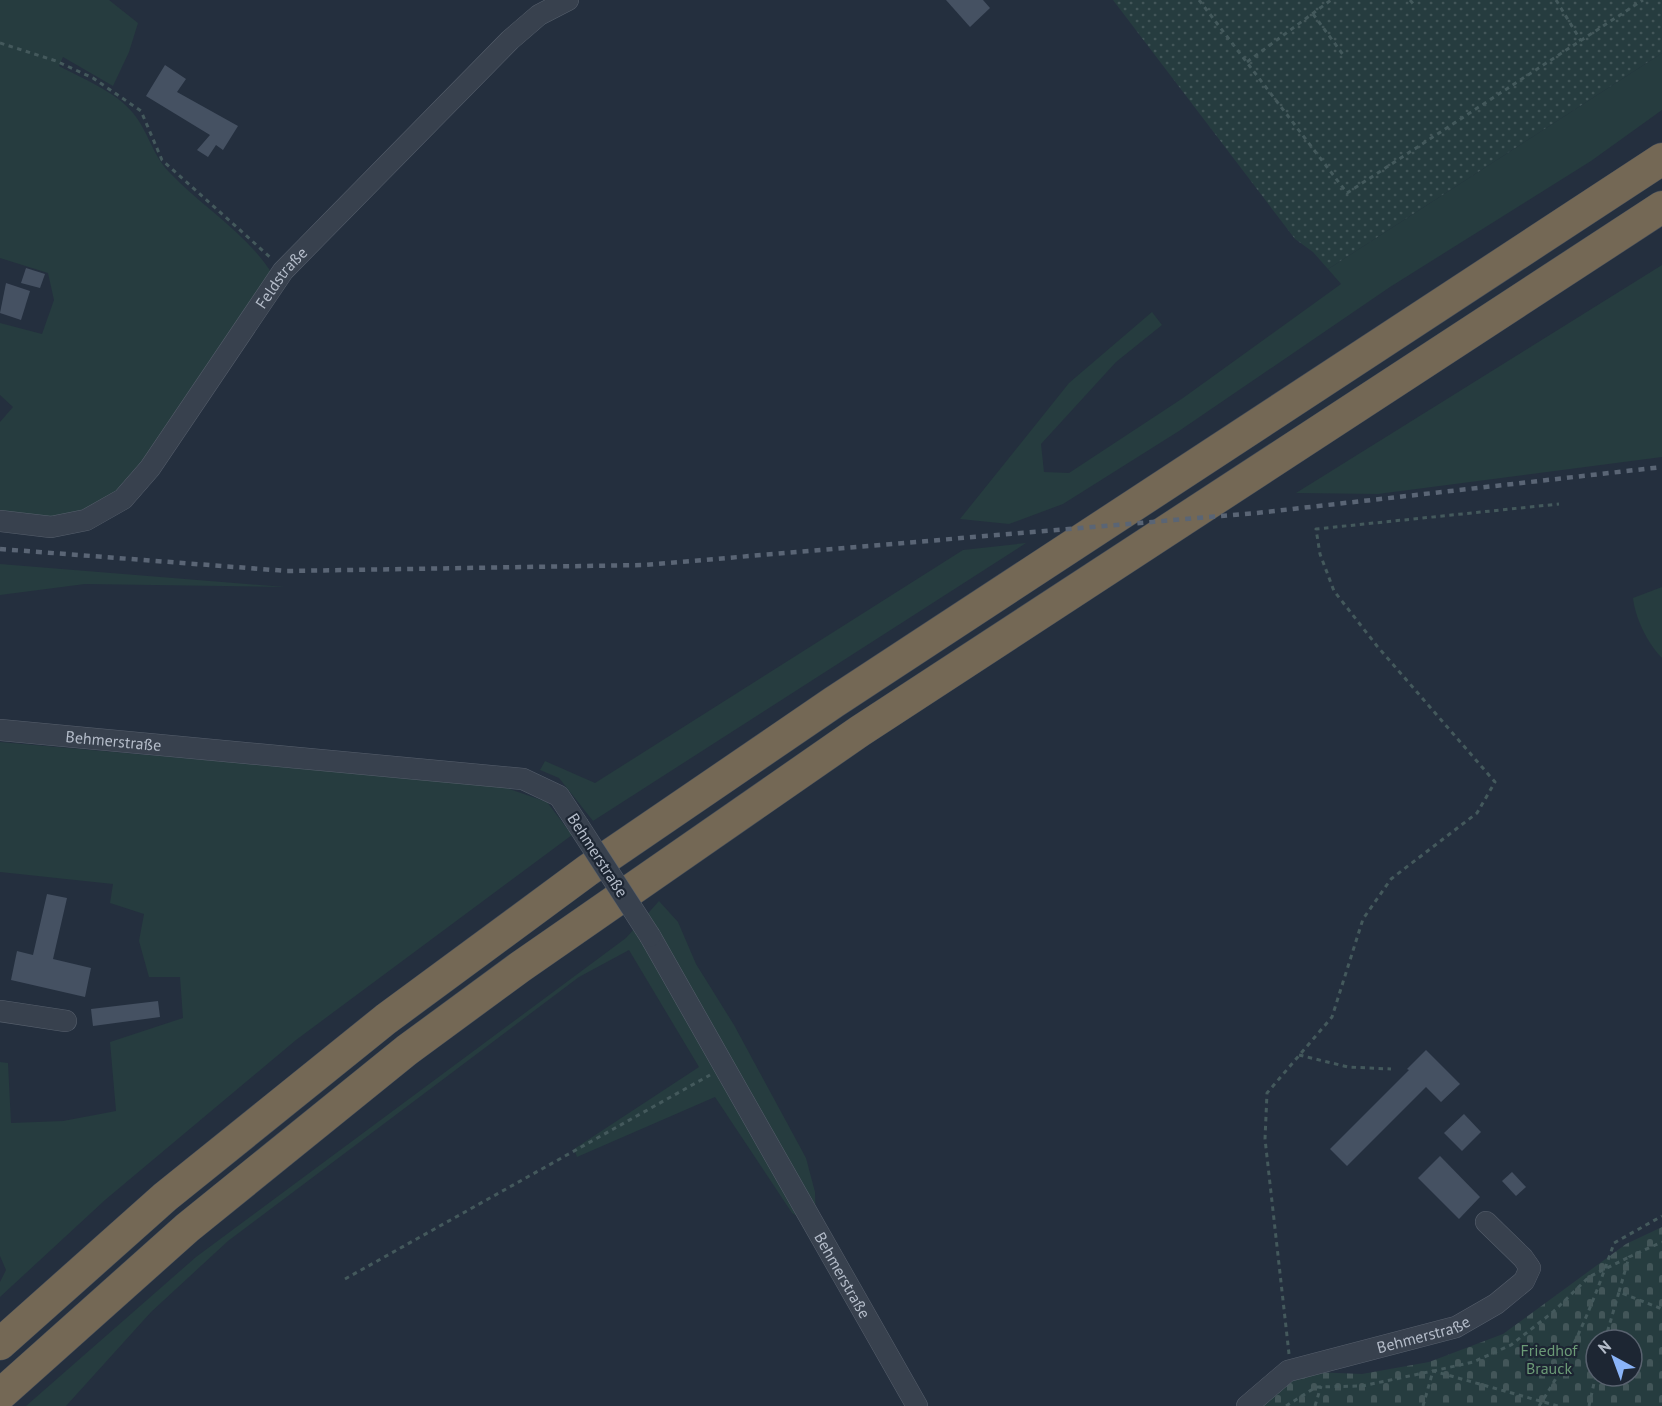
<svg xmlns="http://www.w3.org/2000/svg" width="1662" height="1406" font-family="'PT Sans',sans-serif">
<style>
.grass{fill:#263c3f}
.cemetery{fill:url(#cemetery-stones);fill-rule:evenodd}
.garden{fill:url(#garden-dots)}
.building{fill:#455162}
.lines{fill:none;stroke-linecap:round;stroke-linejoin:round}
.minor-casing{stroke:#565f6c;stroke-width:22}
.highway-casing{stroke:#434c59;stroke-width:33}
.path{stroke:#44595c;stroke-width:3;stroke-dasharray:4.5 4.5;stroke-linecap:butt}
.minor{stroke:#38414e;stroke-width:21}
.highway{stroke:#746855;stroke-width:32}
.rail{stroke:#5a6575;stroke-width:4.5;stroke-dasharray:6 6;stroke-linecap:butt}
.minor-bridge-casing{stroke:#565f6c;stroke-width:22;stroke-linecap:butt}
.minor-bridge{stroke:#38414e;stroke-width:21}
.labels{text-anchor:middle;stroke-width:4.5;stroke-linejoin:round;paint-order:stroke}
.street-label{font-size:16px;fill:#b4bcc9;stroke:#1d2633}
.park-label{font-size:16px;fill:#6b9a76;stroke:#1d2633}
</style>
<defs>
<pattern id="cemetery-stones" width="16" height="16" patternUnits="userSpaceOnUse" patternTransform="scale(1.5)"><rect width="16" height="16" fill="#263c3f"/><path d="M2 7V4a2 2 0 0 1 4 0v3zM10 15v-3a2 2 0 0 1 4 0v3z" fill="#435659"/></pattern>
<pattern id="garden-dots" width="8" height="8" patternUnits="userSpaceOnUse" patternTransform="scale(1.5)"><rect width="8" height="8" fill="#263c3f"/><path d="M2 2h.1M6 6h.1" fill="none" stroke="#435659" stroke-width="1.8" stroke-linecap="round"/></pattern>
</defs>
<rect width="100%" height="100%" fill="#242f3e"/>
<g class="grass">
<path d="M 0,0 L 109,0 L 138,23 L 129,52 L 113,86 L 63,57 L 59,66 C 83,79 115,91 133,113 C 148,131 152,154 169,172 C 201,206 245,232 271,272 L 144,470 L 83,516 L 0,517 L 0,422 L 13,407 L 0,395 L 0,323 L 42,334 L 54,300 L 48,273 L 0,258 Z"/>
<polygon points="1662,53 1662,110 1591,161 1390,287 1179,431 1063,504 1009,524 960,519 1069,383 1152,312 1162,325 1116,362 1041,444 1044,472 1069,473 1183,398 1341,284 1328,269"/>
<polygon points="1662,265 1662,457 1378,494 1296,493"/>
<polygon points="1026,543 593,821 559,778 540,770 545,761 595,783 963,550"/>
<polygon points="0,564 285,587 85,584 0,595"/>
<path d="M 1662,587 L 1662,658 C 1648,644 1635,618 1633,598 Z"/>
<polygon points="0,742 501,786 547,802 572,835 296,1040 105,1200 0,1297 0,1282 6,1270 0,1256 0,1062 8,1063 11,1123 63,1121 116,1111 110,1042 183,1018 180,977 149,977 139,941 144,914 110,903 113,884 0,872"/>
<polygon points="659,901 678,922 696,964 734,1025 806,1158 815,1192 816,1227 792,1213 715,1097 577,1157 574,1149 699,1067 629,950 579,977 228,1241 151,1312 66,1406 26,1406 196,1257 626,938"/>
</g>
<path class="cemetery" d="M 1662,1227 L 1662,1406 L 1247,1406 L 1288,1371 L 1362,1374 L 1429,1362 L 1503,1334 L 1626,1244 ZM 1596,1340 L 1632,1340 L 1632,1376 L 1596,1376 Z"/>
<polygon class="garden" points="1113,0 1662,0 1662,53 1328,269 1313,252 1295,239"/>
<g class="building">
<polygon points="946,0 983,0 990,8 970,27"/>
<polygon points="165,65 186,79 177,92 238,126 223,150 216,145 208,157 197,150 210,135 146,96"/>
<polygon points="26,268 45,274 40,288 21,283"/>
<polygon points="6,283 30,291 21,320 0,313"/>
<polygon points="47,894 67,898 53,959 91,968 85,997 11,980 17,951 33,955"/>
<polygon points="158,1001 160,1017 93,1026 91,1009"/>
<polygon points="1426,1050 1460,1084 1441,1102 1426,1087 1347,1166 1330,1149 1409,1070 1407,1069"/>
<polygon points="1464,1114 1481,1132 1462,1151 1444,1133"/>
<polygon points="1440,1156 1480,1197 1459,1219 1418,1178"/>
<polygon points="1512,1172 1526,1187 1516,1196 1502,1181"/>
</g>
<g class="lines">
<g class="minor-casing">
<g id="minor">
<path id="s1" d="M 0,521 L 51,527 L 86,520 L 123,499 L 150,468 L 283,271 L 510,40 L 539,15 L 568,0"/>
<path id="s2" d="M 0,730 L 523,779 L 559,796 L 578,825"/>
<path id="s3" d="M 650,936 L 917,1406"/>
<polyline points="0,1011 66,1021"/>
<path id="s4" d="M 1247,1406 L 1288,1371 L 1456,1327 L 1496,1304 L 1524,1281 L 1530,1268 L 1523,1258 L 1486,1222"/>
</g>
</g>
<g class="highway-casing">
<g id="highway">
<polyline points="0,1344 165,1197 386,1019 588,870 834,702 1662,159"/>
<polyline points="0,1395 187,1228 407,1050 520,967 860,731 1662,207"/>
</g>
</g>
<g class="path">
<polyline points="1199,0 1347,193 1643,0"/>
<polyline points="1410,0 1415,6"/>
<polyline points="1556,0 1581,41"/>
<polyline points="1313,14 1344,56"/>
<polyline points="0,43 56,61 93,78 141,111 162,160 271,258"/>
<polyline points="1247,62 1331,0"/>
<polyline points="1299,1055 1348,1067 1391,1069"/>
<polyline points="345,1279 710,1075"/>
<polyline points="1619,1292 1629,1257 1662,1242"/>
<polyline points="1605,1340 1619,1292 1662,1309"/>
<polyline points="1289,1354 1265,1139 1267,1093 1332,1017 1363,919 1391,879 1477,813 1495,782 1377,646 1334,591 1320,554 1316,529 1559,504"/>
<polyline points="1286,1406 1316,1387 1362,1386 1433,1371 1558,1406"/>
<polyline points="1315,1406 1321,1386"/>
<polyline points="1423,1406 1433,1371 1473,1362 1511,1345 1553,1312 1589,1277 1629,1257"/>
<path d="M 1539,1406 C 1572,1356 1595,1299 1614,1243 L 1662,1216"/>
<polyline points="1589,1406 1596,1374"/>
</g>
<use href="#minor" class="minor"/>
<use href="#highway" class="highway"/>
<polyline class="rail" points="0,549 287,571 644,565 1257,513 1662,467"/>
<g class="minor-bridge-casing">
<polyline id="minor-bridge" points="578,825 650,936"/>
</g>
<use href="#minor-bridge" class="minor-bridge"/>
</g>
<g class="labels">
<g class="street-label">
<text dy="6" stroke="none"><textPath href="#s1" startOffset="402">Feldstraße</textPath></text>
<text dy="6" stroke="none"><textPath href="#s2" startOffset="114">Behmerstraße</textPath></text>
<text transform="translate(598 855) rotate(57)" y="6">Behmerstraße</text>
<text dy="6" stroke="none"><textPath href="#s3" startOffset="390">Behmerstraße</textPath></text>
<text dy="6" stroke="none"><textPath href="#s4" startOffset="194">Behmerstraße</textPath></text>
</g>
<g class="park-label">
<text x="1549" y="1356">Friedhof<tspan x="1549" dy="18">Brauck</tspan></text>
</g>
</g>
<g transform="translate(1614 1358) rotate(319)"><circle r="28" fill="#1d2633" stroke="#59626f" stroke-width="1.5"/>
<path d="M0-4.5L10 22L0 15L-10 22Z" fill="#8ab4f8"/>
<text y="-9" font-size="16" font-weight="bold" text-anchor="middle" fill="#b4bcc9">N</text>
</g>
</svg>
